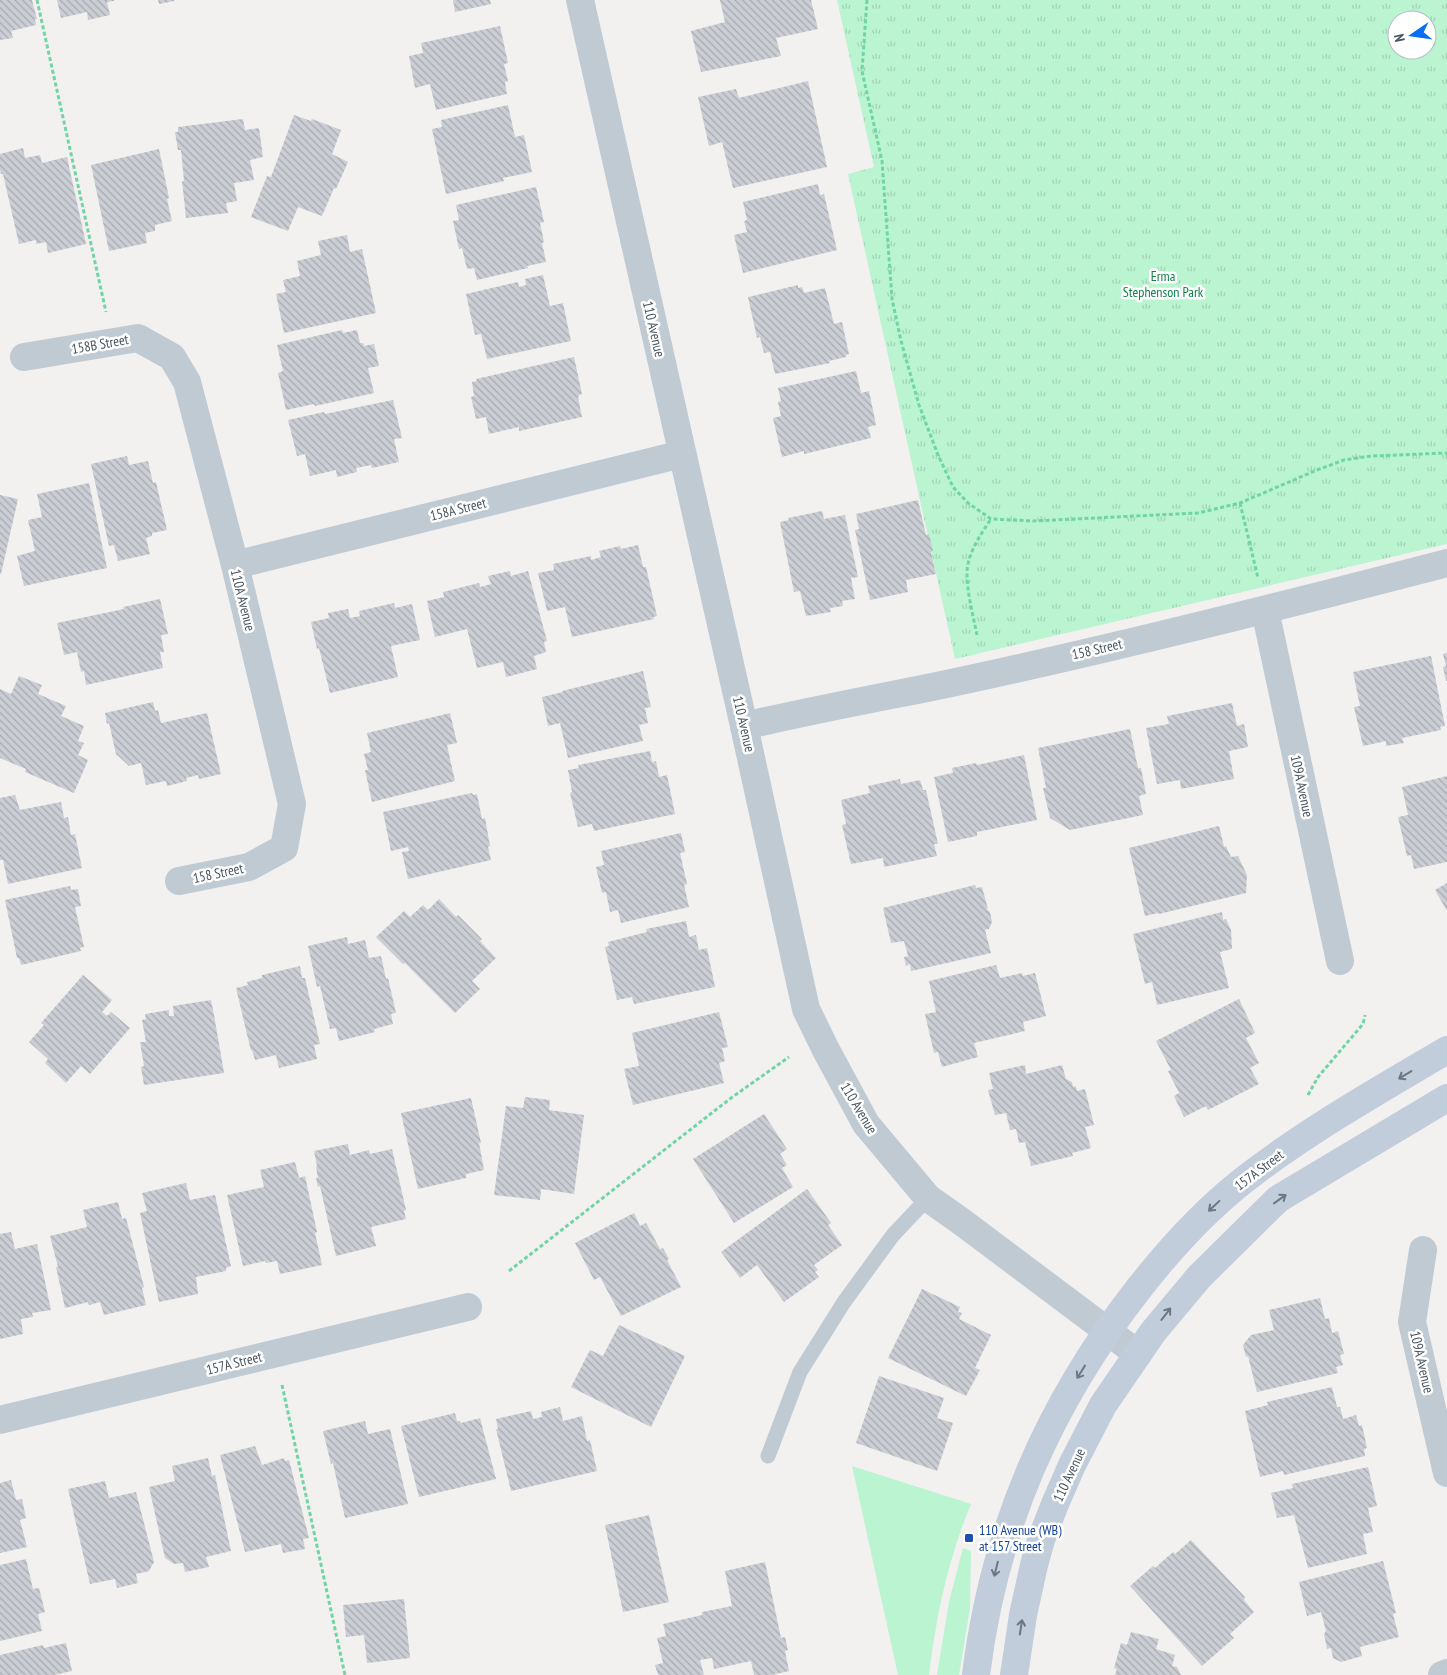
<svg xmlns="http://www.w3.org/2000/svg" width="1447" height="1675" font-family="'PT Sans Narrow',sans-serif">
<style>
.green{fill:#baf4d1}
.park{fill:url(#park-tufts);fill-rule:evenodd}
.building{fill:url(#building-back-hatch)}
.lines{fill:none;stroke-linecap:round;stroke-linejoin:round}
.path{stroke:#6fd6a3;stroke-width:3;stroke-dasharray:4 2.5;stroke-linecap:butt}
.lane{stroke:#bfcad3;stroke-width:15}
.street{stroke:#bfcad3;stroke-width:28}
.secondary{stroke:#c1cddb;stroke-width:28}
.oneway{stroke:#6b7884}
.transit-dot{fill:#1a4fb4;stroke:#fff;stroke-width:2}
.labels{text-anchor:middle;stroke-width:5;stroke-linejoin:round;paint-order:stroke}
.park-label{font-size:14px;fill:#0e8349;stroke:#fff}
.street-label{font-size:14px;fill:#46535f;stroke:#fff}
.transit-label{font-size:14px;fill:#164399;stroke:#fff;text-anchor:start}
</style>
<defs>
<pattern id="park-tufts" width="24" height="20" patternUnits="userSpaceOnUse" patternTransform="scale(1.25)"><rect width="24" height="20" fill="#baf4d1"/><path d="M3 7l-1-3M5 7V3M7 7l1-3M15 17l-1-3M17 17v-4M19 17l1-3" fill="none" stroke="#a1d3b6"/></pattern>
<pattern id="building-back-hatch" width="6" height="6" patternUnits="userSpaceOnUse" patternTransform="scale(1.25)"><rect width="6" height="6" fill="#cbcfd5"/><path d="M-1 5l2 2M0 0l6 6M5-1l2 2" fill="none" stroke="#a7abb0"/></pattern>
</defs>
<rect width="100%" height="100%" fill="#f3f0f0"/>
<g class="green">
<path d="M 852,1466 L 971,1504 C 948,1559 936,1616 929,1675 L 898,1675 Z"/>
<polygon points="963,1548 971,1551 970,1608 959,1675 937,1675 949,1602"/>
</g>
<path class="park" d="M 837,0 L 1447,0 L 1447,544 L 955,659 L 848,174 L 874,167 ZM 1397,20 L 1427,20 L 1427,50 L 1397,50 Z"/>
<g class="building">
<polygon points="0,0 32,0 37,19 35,19 36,25 11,31 13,38 0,40"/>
<polygon points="57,0 114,0 114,1 107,2 110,15 88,20 87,12 61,18"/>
<polygon points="158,0 174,0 174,1 159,4"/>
<polygon points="453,0 490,0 491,4 455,12"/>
<polygon points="720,0 811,0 818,29 776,38 781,56 701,72 691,31 725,22"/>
<polygon points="500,26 508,63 504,64 508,81 505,82 507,94 436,110 430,84 415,88 409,56 423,53 421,43"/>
<polygon points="808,81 827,167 733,188 722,142 709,146 698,97 736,89 739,98"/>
<polygon points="508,105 515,137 524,135 532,172 503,178 504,181 446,194 432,129 442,127 441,120"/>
<polygon points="294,115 311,121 312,119 341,130 332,154 348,162 336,189 334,188 322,216 298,207 288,231 251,217 267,176 271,177"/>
<polygon points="243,119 245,130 259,128 263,157 250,160 254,180 234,183 237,201 226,203 228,213 186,218 182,181 184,181 181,150 178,150 175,132 178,132 178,127"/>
<polygon points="23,148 25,158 40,155 42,163 67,157 86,244 48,253 46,242 36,244 36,240 19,244 3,174 1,174 0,170 0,154"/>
<polygon points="159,149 169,198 167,199 172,221 155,225 155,231 145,233 147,243 109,251 91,165"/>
<polygon points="818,184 820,195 824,194 837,250 743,273 734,235 747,232 744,221 747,220 743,202"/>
<polygon points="536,187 544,222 540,223 544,242 542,243 546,262 527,266 528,268 477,280 474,268 467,269 462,248 459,249 453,221 459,220 456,205"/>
<polygon points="347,235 350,252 362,249 376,313 284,333 276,294 286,292 283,280 300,276 297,261 321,255 318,241"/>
<polygon points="543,275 550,306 563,303 571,341 487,359 481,334 475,335 466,294 518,282 519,287 526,285 525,279"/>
<polygon points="798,285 798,288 802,287 804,293 825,288 834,324 842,322 849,354 846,355 846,357 829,361 830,363 775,374 770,352 764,353 760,337 757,338 748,297"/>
<polygon points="342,330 343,333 357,330 360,343 363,343 364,346 374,344 379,366 368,368 374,393 315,406 314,404 286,410 278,373 283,371 277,345"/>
<polygon points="574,357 582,394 579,395 579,397 578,397 582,417 519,431 519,427 489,434 486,417 476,419 471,397 474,396 472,382 477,381 476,379"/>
<polygon points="856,371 861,393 869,391 876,425 868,427 871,438 804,454 804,451 782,457 773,418 781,416 778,402 781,401 778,388"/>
<polygon points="393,400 402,438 394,439 399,462 372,468 371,465 356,468 357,472 337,477 336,470 310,476 305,454 297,456 288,420 324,412 325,414"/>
<polygon points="127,456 129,465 148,461 153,483 156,482 167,530 152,533 152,536 146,538 150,554 118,561 114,545 109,546 91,464"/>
<polygon points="89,483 107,568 24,586 17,556 35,551 28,520 42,517 37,494"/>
<polygon points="0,495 18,499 1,574 0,574"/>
<polygon points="918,500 926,535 929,534 933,551 931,552 936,574 906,580 908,592 870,600 855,530 859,529 856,514"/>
<polygon points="822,511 824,519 845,515 858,577 851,578 855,599 842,601 843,606 830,608 831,612 806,616 800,591 794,592 780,522 789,520 788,518"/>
<polygon points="638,545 643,567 646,567 657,616 653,617 654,619 572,637 565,607 547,611 538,573 554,570 553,564 591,556 591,560 601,557 599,551 620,546 621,549"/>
<polygon points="510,571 511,576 528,571 547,641 544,642 546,652 534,656 537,669 506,677 503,662 477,668 467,629 435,637 427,601 444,597 443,592 479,583 480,587 491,584 488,576"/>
<polygon points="160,599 168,634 161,635 164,652 160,652 163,668 86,685 84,671 81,672 77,652 64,655 57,623 124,609 123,607"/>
<polygon points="394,603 395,608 412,604 420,640 391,646 398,677 330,693 319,648 317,649 311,622 329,618 328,613 348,609 350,618 360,616 359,611"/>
<polygon points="1447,653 1447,681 1446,681 1443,667 1446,666 1443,654"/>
<polygon points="1431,656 1445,726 1440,727 1441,730 1402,738 1404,743 1386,746 1386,741 1363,746 1354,707 1360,706 1353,672"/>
<polygon points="643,671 651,707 645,708 648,723 639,725 643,741 568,758 560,723 548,726 542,697 563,692 562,691"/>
<polygon points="19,676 42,685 38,694 66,706 61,716 84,726 78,741 84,743 78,755 88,760 74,793 25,772 26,769 0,758 0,689 11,694"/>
<polygon points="153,702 155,711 158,710 161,723 207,713 221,774 199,779 198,775 186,778 187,781 167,786 166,781 146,785 141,763 129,766 116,754 109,723 107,724 105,713"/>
<polygon points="1232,703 1237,726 1244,724 1248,747 1229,751 1234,779 1181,789 1180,780 1157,784 1146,728 1169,724 1167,716"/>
<polygon points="450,713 457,743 447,745 455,781 372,802 365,770 368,770 364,754 371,752 367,733"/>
<polygon points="1130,729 1138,768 1141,768 1146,794 1139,796 1143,815 1070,830 1050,818 1043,788 1046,788 1038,748"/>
<polygon points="650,751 652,762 656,761 659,777 667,775 675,814 594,831 592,824 578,827 570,793 572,792 568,770 579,768 578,765"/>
<polygon points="1024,755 1037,820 977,832 977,836 948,842 934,777 953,773 952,768 976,763 977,765"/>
<polygon points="1447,776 1447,862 1414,869 1411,855 1407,856 1398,817 1408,815 1402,787"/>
<polygon points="900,779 901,784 920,780 923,790 926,790 938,844 934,844 937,856 884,867 883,858 851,864 842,825 846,824 841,800 870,793 868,786"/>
<polygon points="472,793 473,795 477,794 482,819 485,818 490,846 488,847 491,860 408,879 402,852 409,851 408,847 391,851 383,812"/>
<polygon points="15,795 20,810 61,802 64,818 68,817 71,835 75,834 82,868 8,884 3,860 0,860 0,798"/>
<polygon points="1219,826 1224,847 1226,846 1231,857 1238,856 1247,875 1246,893 1159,914 1158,913 1145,916 1129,848"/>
<polygon points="681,833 685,852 680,853 687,884 684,885 689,907 621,923 618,910 610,912 606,892 602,893 596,867 604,865 601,851"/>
<polygon points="1447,883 1447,911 1435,890"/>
<polygon points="975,885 976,888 982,887 988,909 986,909 990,912 992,922 989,929 985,930 991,953 911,971 910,964 906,966 904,957 908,956 904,941 891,943 883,908"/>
<polygon points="70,886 71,890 78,889 81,906 75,907 84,947 80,948 81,951 21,965 19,958 17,958 5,900"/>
<polygon points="439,899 456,917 458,915 482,939 480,941 496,958 472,981 480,989 455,1013 405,963 403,964 376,937 404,911 410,917 423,905 428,910"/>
<polygon points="1222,912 1223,920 1226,919 1231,930 1232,949 1220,952 1229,988 1157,1005 1152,982 1145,984 1133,934"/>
<polygon points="686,921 689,937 696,935 699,950 707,948 715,987 634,1004 632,997 617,1000 605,947 609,946 608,942 647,932 646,929"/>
<polygon points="347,937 348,944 365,940 369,958 381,956 386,979 388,978 396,1013 391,1014 393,1024 374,1029 375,1032 339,1041 336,1028 330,1029 320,986 317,987 308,946"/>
<polygon points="996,965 1000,978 1022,973 1023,976 1035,973 1046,1016 1023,1022 1025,1031 974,1043 978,1057 942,1067 938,1052 934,1053 925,1014 936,1012 929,981"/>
<polygon points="300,966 302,978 305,978 320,1044 314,1045 317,1059 279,1068 276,1055 255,1060 252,1050 251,1051 236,988 248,985 247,982 262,978 262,975"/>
<polygon points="83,975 112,1000 102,1012 107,1016 111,1012 130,1028 90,1074 81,1066 66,1083 45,1063 48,1059 29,1042 44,1025 41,1023"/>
<polygon points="1239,999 1255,1033 1246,1038 1259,1063 1250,1068 1259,1084 1208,1110 1206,1106 1184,1117 1174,1096 1179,1093 1168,1071 1171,1070 1156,1041"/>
<polygon points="211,1000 214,1015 224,1073 144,1085 141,1067 144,1066 140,1042 146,1042 142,1020 146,1019 145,1014 169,1010 169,1016 174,1016 173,1006"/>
<polygon points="719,1012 728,1047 722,1048 725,1061 719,1063 724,1083 633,1105 624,1069 639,1066 632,1033"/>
<polygon points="1025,1065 1026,1074 1062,1065 1066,1079 1072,1082 1073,1087 1076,1086 1077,1091 1085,1089 1094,1125 1085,1127 1091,1148 1072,1153 1073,1156 1031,1166 1025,1142 1019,1143 1016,1129 1010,1130 1006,1113 995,1115 988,1090 993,1089 989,1073"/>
<polygon points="525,1097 550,1100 549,1110 584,1115 574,1194 541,1189 540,1200 494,1195 506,1106 523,1108"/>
<polygon points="471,1098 481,1143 479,1143 484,1170 466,1174 466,1178 418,1189 401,1113"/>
<polygon points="764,1114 787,1149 780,1154 787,1165 782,1168 793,1187 734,1223 693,1159"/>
<polygon points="348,1144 350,1155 369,1150 370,1154 392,1149 406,1210 404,1211 406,1219 371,1227 376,1246 336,1256 320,1186 318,1187 316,1178 318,1178 316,1167 317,1166 314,1151"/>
<polygon points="295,1162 299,1178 305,1176 317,1232 315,1233 322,1265 280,1274 277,1261 266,1263 265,1261 243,1266 227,1195 264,1187 260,1170"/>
<polygon points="186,1183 190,1200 215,1195 231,1266 226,1268 226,1271 196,1277 198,1294 159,1302 140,1213 147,1211 142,1193"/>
<polygon points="807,1189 831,1223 828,1225 842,1245 814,1265 818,1270 815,1272 819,1277 784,1302 757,1265 740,1278 721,1252"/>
<polygon points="118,1202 122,1219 126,1218 144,1287 142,1288 146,1305 104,1315 100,1302 89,1305 88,1302 65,1308 56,1267 58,1267 50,1236 87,1227 83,1210"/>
<polygon points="634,1213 640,1226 646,1223 660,1249 663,1248 669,1259 667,1260 681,1287 621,1316 600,1277 594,1280 575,1243"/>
<polygon points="11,1232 15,1249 37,1244 51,1310 32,1313 33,1317 21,1319 23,1334 0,1339 0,1234"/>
<polygon points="922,1289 960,1307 958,1312 962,1313 959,1319 991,1335 975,1368 980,1370 966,1396 888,1358"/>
<polygon points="1320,1298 1325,1319 1329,1318 1332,1333 1338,1331 1344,1354 1340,1355 1343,1365 1336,1367 1338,1373 1257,1392 1248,1356 1246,1357 1243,1345 1251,1335 1274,1330 1269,1310"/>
<polygon points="619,1325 685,1356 651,1427 571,1387 590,1350 603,1356"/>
<polygon points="879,1376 944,1398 937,1418 953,1423 937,1471 856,1443"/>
<polygon points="1332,1387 1337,1407 1340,1407 1343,1419 1356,1415 1359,1426 1362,1425 1367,1448 1364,1449 1365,1456 1284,1475 1283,1471 1260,1477 1245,1411 1268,1405 1267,1402"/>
<polygon points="560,1407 563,1421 582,1416 587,1441 590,1440 597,1471 511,1491 496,1429 498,1429 496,1419 531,1411 533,1419 542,1417 541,1412"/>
<polygon points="455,1413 457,1421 460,1421 461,1423 480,1418 496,1479 419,1497 401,1426"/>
<polygon points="365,1421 368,1434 390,1429 408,1504 345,1518 333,1463 331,1464 323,1431"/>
<polygon points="255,1446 262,1465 284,1458 285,1461 289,1460 309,1538 303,1539 305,1549 283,1553 281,1544 245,1552 220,1455"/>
<polygon points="208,1458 212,1476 215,1475 231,1551 206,1557 209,1567 185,1572 183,1563 174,1564 165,1558 149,1487 175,1481 172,1466"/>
<polygon points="1368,1467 1377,1506 1368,1508 1373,1532 1363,1534 1367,1554 1308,1568 1294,1515 1277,1518 1271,1493 1293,1488 1292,1484"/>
<polygon points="11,1480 16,1500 22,1499 26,1518 20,1520 27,1547 0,1553 0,1483"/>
<polygon points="105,1481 109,1498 136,1492 154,1562 149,1571 136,1574 138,1583 117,1588 115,1579 90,1584 68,1489"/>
<polygon points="649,1515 669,1602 623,1612 605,1525"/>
<polygon points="1191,1540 1245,1597 1244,1600 1254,1612 1230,1634 1234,1638 1202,1666 1130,1586 1153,1566 1155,1568 1173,1552 1175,1554"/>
<polygon points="26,1559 33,1589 39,1588 45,1612 38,1614 42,1631 0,1641 0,1565"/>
<polygon points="1383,1561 1396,1613 1393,1614 1399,1637 1360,1647 1362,1656 1341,1662 1333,1658 1331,1648 1327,1649 1324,1634 1326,1631 1321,1612 1307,1616 1299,1582"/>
<polygon points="765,1562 781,1638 785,1637 788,1650 785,1651 789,1671 772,1675 754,1675 751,1661 714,1669 712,1658 700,1660 704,1675 658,1675 655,1665 663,1663 657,1638 666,1636 663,1624 702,1615 702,1612 732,1606 725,1571"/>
<polygon points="404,1599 410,1658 367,1663 364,1635 346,1637 343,1605"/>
<polygon points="1131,1632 1159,1639 1156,1649 1175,1655 1172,1666 1177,1667 1181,1675 1115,1675 1117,1669 1114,1668 1121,1643 1127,1645"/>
<polygon points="66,1643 72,1671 54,1675 0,1675 0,1655 43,1645 44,1648"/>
</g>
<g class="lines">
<g class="path">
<polyline points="37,0 106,312"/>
<polyline points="867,0 862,71 882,161 892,299 901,341 919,405 938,455 953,487 968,503 991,519 1033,521 1198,513 1240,503 1317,470 1344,460 1371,456 1447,453"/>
<polyline points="1240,503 1258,578"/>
<path d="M 977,635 C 973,615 967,593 967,573 C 967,554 981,534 991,519"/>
<polyline points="1308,1095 1318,1077 1363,1024 1365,1015"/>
<polyline points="509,1271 731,1098 789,1057"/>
<polyline points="282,1385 345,1675"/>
</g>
<polyline class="lane" points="768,1456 800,1372 844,1302 893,1235 928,1198"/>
<g class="street">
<polyline points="580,0 744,726 806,1009 826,1050 866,1124 928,1198 962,1222 1138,1354"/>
<polyline points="24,357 138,338 172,357 187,382 235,565 292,804 284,848 249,867 179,881"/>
<polyline points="235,565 682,454"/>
<polyline points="1265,610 1340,961"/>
<path d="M 744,726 C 808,711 872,699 937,686 C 1108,650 1278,607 1447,563"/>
<polyline points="1423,1250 1412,1322 1447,1473"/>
<polyline points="0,1420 468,1307"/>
<polyline points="1442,1675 1447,1673"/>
</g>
<g class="secondary">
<path d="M 976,1675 C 994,1528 1049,1403 1140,1287 C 1173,1245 1210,1205 1253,1173 C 1314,1127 1381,1089 1447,1050"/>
<polyline points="1014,1675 1023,1615 1034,1565 1041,1540 1055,1504 1072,1465 1103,1405 1153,1332 1199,1277 1278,1199 1447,1098"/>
</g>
</g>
<defs><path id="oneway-shaft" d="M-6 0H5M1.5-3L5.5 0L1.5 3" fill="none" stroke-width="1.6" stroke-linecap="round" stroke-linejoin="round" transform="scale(1.25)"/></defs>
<g class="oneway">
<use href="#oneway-shaft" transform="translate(1405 1075) rotate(149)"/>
<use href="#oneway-shaft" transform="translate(1280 1199) rotate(-36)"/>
<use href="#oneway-shaft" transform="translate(1214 1206) rotate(137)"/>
<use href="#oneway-shaft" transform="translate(1166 1314) rotate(-52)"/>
<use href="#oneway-shaft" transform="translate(1081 1372) rotate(122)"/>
<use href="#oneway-shaft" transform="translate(996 1569) rotate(104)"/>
<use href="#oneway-shaft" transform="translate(1021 1627) rotate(-81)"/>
</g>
<rect class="transit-dot" x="964" y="1533" width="10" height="10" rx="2.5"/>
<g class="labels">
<g class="park-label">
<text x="1163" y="281">Erma<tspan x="1163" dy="16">Stephenson Park</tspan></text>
</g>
<g class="street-label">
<text transform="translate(654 329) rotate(77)" y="5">110 Avenue</text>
<text transform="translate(100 344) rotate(-10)" y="5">158B Street</text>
<text transform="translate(458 509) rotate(-14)" y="5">158A Street</text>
<text transform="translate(243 600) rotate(76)" y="5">110A Avenue</text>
<text transform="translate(1097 649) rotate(-13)" y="5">158 Street</text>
<text transform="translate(744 724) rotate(77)" y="5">110 Avenue</text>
<text transform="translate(1302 786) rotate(78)" y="5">109A Avenue</text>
<text transform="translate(218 873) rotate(-12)" y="5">158 Street</text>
<text transform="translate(859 1108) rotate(59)" y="5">110 Avenue</text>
<text transform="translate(1259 1170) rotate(-37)" y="5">157A Street</text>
<text transform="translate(1422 1362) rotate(77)" y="5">109A Avenue</text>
<text transform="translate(234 1363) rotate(-14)" y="5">157A Street</text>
<text transform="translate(1069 1475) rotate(-65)" y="5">110 Avenue</text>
</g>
<g class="transit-label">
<text x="979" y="1535">110 Avenue (WB)<tspan x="979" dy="16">at 157 Street</tspan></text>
</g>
</g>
<g transform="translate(1412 35) rotate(257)"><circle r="24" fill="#ffffff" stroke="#b5babf"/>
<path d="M0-4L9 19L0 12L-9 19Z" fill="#076ef5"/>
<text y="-8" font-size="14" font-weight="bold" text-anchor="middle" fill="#46535f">N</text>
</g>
</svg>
